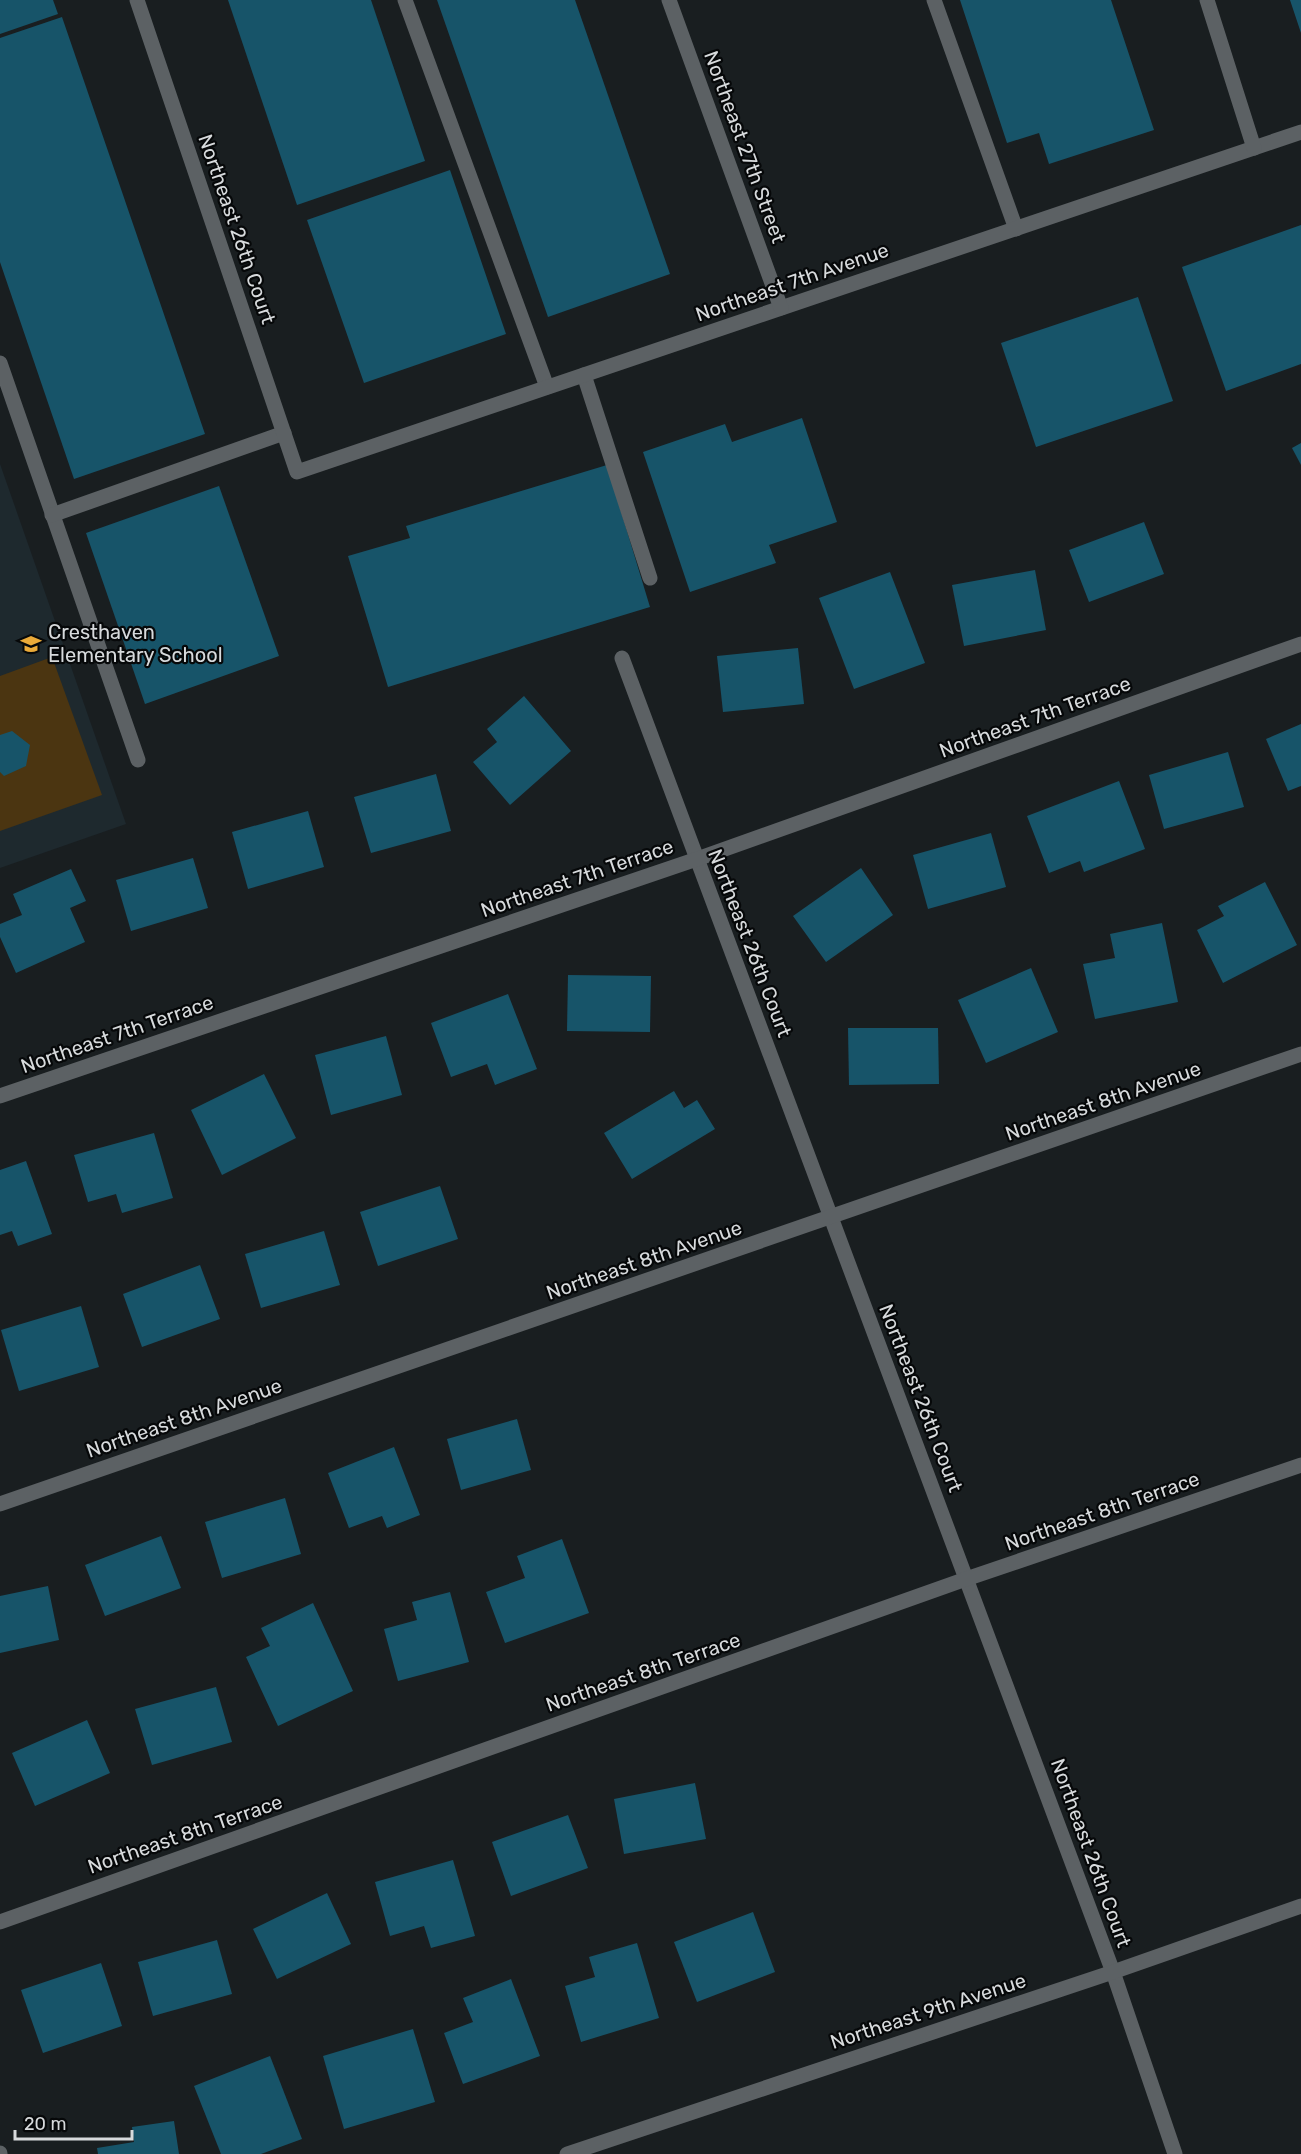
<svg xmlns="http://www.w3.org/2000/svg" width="1301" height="2154" font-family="Rubik,sans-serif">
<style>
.built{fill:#1e292e}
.green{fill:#4b3511}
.building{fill:#175469}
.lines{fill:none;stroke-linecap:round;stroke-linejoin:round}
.lane{stroke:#5c6164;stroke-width:15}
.street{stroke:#5c6164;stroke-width:15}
.labels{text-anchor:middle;stroke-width:4.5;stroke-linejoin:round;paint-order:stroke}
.street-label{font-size:20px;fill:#d7dadc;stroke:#060809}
.poi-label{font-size:20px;fill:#d7dadc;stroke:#060809;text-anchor:start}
</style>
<rect width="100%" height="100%" fill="#191e20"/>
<polygon class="built" points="0,464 126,824 0,868"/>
<polygon class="green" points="52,657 102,795 0,831 0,676"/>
<g class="building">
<polygon points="0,0 53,0 58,14 0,34"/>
<polygon points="228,0 371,0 425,161 297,205"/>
<polygon points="437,0 575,0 670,274 548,317"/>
<polygon points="960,0 1111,0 1154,130 1049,164 1039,133 1007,143"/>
<polygon points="1290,0 1301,0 1301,33"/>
<polygon points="62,17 205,434 74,479 0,262 0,38"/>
<polygon points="450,170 506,334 364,383 307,220"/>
<polygon points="1301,225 1301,364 1226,391 1182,267"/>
<polygon points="1138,297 1173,401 1036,447 1001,343"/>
<polygon points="802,418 837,522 769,545 776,563 690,592 643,452 725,424 732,442"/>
<polygon points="1301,443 1301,465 1292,448"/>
<polygon points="607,465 650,607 388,687 348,556 410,538 406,526"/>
<polygon points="219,486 279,656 145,704 86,533"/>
<polygon points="1144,522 1164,574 1089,602 1069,550"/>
<polygon points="1035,570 1046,630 964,646 952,585"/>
<polygon points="890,572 925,663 854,689 819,598"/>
<polygon points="798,648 804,704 723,712 717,656"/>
<polygon points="524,696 571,751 510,805 473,762 497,742 487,729"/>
<polygon points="1301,724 1301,786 1288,791 1266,739"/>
<polygon points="12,731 30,745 26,766 4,776 0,772 0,735"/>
<polygon points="1228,752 1244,807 1164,829 1149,775"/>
<polygon points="436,774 451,831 371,853 354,797"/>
<polygon points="1119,781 1145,849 1084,872 1080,861 1049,873 1027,816"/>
<polygon points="308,811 324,867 248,889 232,832"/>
<polygon points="991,833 1006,887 928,909 913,855"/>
<polygon points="193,858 208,908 131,931 116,880"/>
<polygon points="861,868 893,915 826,962 793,916"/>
<polygon points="71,869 86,901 70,908 85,942 16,973 0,937 0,924 22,915 13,894"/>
<polygon points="1265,882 1297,945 1223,983 1197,930 1224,916 1218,906"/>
<polygon points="1162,923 1178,1002 1095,1019 1083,964 1115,958 1110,934"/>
<polygon points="1031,968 1058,1032 986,1063 958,1000"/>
<polygon points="568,975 651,976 650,1032 567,1031"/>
<polygon points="508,994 537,1069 495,1085 487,1064 451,1077 431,1023"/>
<polygon points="848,1028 938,1028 939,1084 849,1085"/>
<polygon points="386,1036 402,1095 331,1115 315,1055"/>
<polygon points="264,1074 296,1138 222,1175 191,1110"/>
<polygon points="674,1091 684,1108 697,1100 715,1129 632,1179 604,1133"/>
<polygon points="154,1133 173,1198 122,1213 116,1194 88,1202 74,1155"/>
<polygon points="26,1161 52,1234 18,1246 12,1231 0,1235 0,1170"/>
<polygon points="440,1186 458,1239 378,1266 360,1212"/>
<polygon points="324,1231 340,1285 261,1308 245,1254"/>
<polygon points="200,1265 220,1319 142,1347 123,1294"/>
<polygon points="81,1306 99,1367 19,1391 1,1330"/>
<polygon points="517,1419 531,1470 461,1490 447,1439"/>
<polygon points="394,1447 420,1515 387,1528 382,1516 349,1528 328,1473"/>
<polygon points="285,1498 301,1554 222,1578 205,1522"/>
<polygon points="161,1536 181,1588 105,1616 85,1565"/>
<polygon points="562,1539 589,1613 505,1643 486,1592 525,1578 517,1556"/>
<polygon points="48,1586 59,1640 0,1653 0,1596"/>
<polygon points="450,1592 469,1662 398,1681 384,1629 417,1620 412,1602"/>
<polygon points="313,1603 353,1691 278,1726 246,1657 270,1646 261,1628"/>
<polygon points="216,1687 232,1742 152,1765 135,1709"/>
<polygon points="87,1720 110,1773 35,1806 12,1753"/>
<polygon points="695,1783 706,1839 624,1854 614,1799"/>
<polygon points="568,1815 588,1868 511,1896 492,1842"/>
<polygon points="453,1860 475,1936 431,1948 424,1926 390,1936 375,1882"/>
<polygon points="327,1893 351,1944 277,1979 253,1929"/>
<polygon points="753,1912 775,1972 697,2002 674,1942"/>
<polygon points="217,1940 232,1994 153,2016 138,1962"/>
<polygon points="637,1943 659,2018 581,2042 565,1986 595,1977 589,1957"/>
<polygon points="101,1963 122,2026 43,2053 21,1990"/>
<polygon points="511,1979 540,2056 463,2084 444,2033 473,2022 463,1998"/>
<polygon points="413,2029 435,2102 344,2129 323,2056"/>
<polygon points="270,2056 302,2139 261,2154 221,2154 194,2086"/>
<polygon points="174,2121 179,2154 98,2154 97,2148 134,2142 132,2127"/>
</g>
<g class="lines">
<g class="lane">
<polyline points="405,0 547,387"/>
<polyline points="934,0 1016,229"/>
<polyline points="0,363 138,760"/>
<polyline points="584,375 650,578"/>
<polyline points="52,515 284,433"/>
</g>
<g class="street">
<polyline points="137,0 297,472 1301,132"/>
<polyline points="669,0 781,308"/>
<polyline points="1207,0 1254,148"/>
<polyline points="622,658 1113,1972 1175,2154"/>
<polyline points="0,1096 697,859 1301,644"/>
<polyline points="0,1504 1301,1054"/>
<polyline points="0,1922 966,1579 1301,1465"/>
<polyline points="0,2153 0,2154"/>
<polyline points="567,2154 1113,1972 1301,1906"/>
</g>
</g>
<defs>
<g id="school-bare" transform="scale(1.62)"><path d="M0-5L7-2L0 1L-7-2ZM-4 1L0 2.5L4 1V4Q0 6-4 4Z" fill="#eaaa39" stroke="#060809" stroke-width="2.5" paint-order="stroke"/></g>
</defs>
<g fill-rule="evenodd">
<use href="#school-bare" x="31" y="644"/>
</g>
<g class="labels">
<g class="street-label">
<text transform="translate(745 147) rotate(70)" y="7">Northeast 27th Street</text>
<text transform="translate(237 229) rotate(71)" y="7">Northeast 26th Court</text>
<text transform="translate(792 282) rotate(-19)" y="7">Northeast 7th Avenue</text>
<text transform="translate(1035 717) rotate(-20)" y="7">Northeast 7th Terrace</text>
<text transform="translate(577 878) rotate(-19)" y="7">Northeast 7th Terrace</text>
<text transform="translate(750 943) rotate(69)" y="7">Northeast 26th Court</text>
<text transform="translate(117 1034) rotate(-19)" y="7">Northeast 7th Terrace</text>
<text transform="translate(1103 1101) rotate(-19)" y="7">Northeast 8th Avenue</text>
<text transform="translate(644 1260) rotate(-19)" y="7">Northeast 8th Avenue</text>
<text transform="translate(921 1398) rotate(69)" y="7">Northeast 26th Court</text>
<text transform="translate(184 1418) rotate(-19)" y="7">Northeast 8th Avenue</text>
<text transform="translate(1102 1511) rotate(-19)" y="7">Northeast 8th Terrace</text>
<text transform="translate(643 1672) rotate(-19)" y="7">Northeast 8th Terrace</text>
<text transform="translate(185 1834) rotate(-19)" y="7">Northeast 8th Terrace</text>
<text transform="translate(1091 1853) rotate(70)" y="7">Northeast 26th Court</text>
<text transform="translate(928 2011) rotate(-18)" y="7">Northeast 9th Avenue</text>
</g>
<g class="poi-label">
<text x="48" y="639">Cresthaven<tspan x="48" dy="23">Elementary School</tspan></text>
</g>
</g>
<path d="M15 2130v9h117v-9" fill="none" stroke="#d7dadc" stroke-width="3"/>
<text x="24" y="2130" font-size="18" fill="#d7dadc" stroke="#060809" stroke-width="4.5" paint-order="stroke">20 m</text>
</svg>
